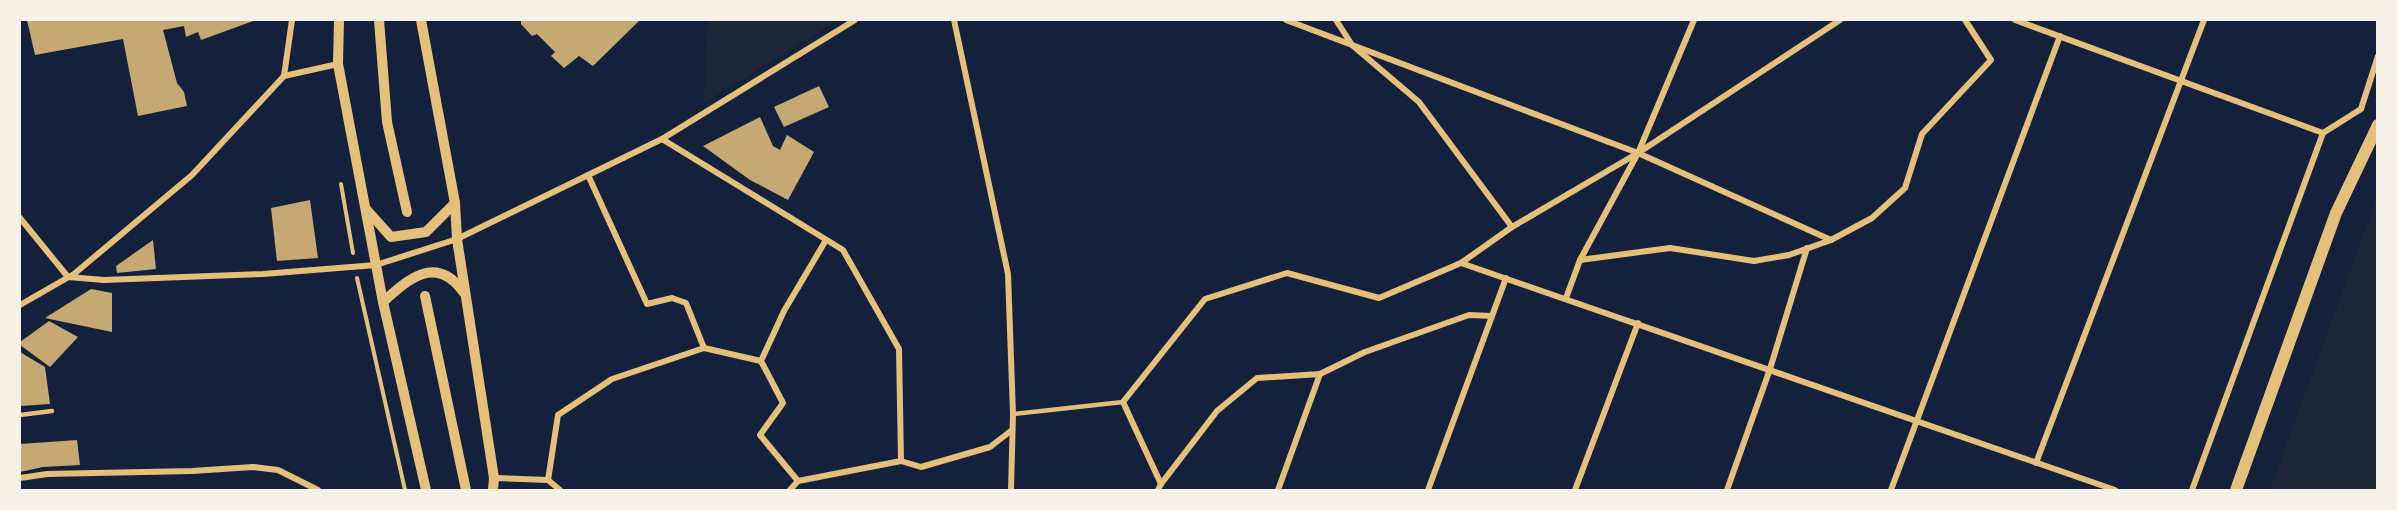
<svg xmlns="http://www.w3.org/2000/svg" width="2397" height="510" font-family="Arial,sans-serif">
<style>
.green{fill:#1d2539}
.building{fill:#c6a872}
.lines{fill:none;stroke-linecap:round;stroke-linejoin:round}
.path{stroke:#e5c07b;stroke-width:4}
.service{stroke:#e5c07b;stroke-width:4.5}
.minor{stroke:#e5c07b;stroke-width:6}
.tertiary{stroke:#e5c07b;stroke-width:10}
.secondary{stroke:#e5c07b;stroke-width:12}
</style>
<rect width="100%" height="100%" fill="#14213d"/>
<g class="green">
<polygon points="708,20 838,20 704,103"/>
<polygon points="2377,198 2377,490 2270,490 2371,214"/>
</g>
<g class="building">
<polygon points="27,20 256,20 201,40 198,32 186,37 184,26 163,30 177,83 184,92 187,106 138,116 123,39 35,55"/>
<polygon points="521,20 640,20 593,66 579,56 564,68 551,56 555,52 537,34 532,36 521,24"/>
<polygon points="819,86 829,107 784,127 774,107"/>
<polygon points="760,117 773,146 780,150 787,135 814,152 788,200 750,180 703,146"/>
<polygon points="310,200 318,258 277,261 271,208"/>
<polygon points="153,240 156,269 117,273 116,266"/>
<polygon points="91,289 112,293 112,332 45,318"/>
<polygon points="49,321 78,337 50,367 20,345 20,342"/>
<polygon points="20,352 45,367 50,404 20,406"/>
<polygon points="77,440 80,465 43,467 20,472 20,444"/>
</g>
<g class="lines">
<g class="path">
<polyline points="341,184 353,253"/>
<polyline points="357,278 405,490"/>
</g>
<g class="service">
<polyline points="1013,414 1123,402"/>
<polyline points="20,415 52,411"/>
</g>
<g class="minor">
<polyline points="954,20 1008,274 1013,414 1011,490"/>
<polyline points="1286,20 1638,153 1831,240"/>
<polyline points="1336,20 1352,45 1419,102 1512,227"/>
<polyline points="2015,20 2323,133"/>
<polyline points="284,76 292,20"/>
<polyline points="662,139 843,250 899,349 901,461"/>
<polyline points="588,175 647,304 672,298 686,303 704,348 761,361"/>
<polyline points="20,218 68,277 104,280 263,274 376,265 457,239 662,139 855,20"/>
<polyline points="1580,260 1670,248 1754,261 1789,255 1831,240 1872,218 1905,188 1922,134 1991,60 1965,20"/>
<polyline points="1461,263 2115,490"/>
<polyline points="1566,298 1580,260 1638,153 1694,20"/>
<polyline points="20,305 74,274 192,175 284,76 338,64"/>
<polyline points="2036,463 2204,20"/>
<polyline points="20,478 47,474 192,471 253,467 278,470 318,490"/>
<polyline points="494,478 548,480"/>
<polyline points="798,481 760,435 783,403 761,361 784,311 826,240"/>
<polyline points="1161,484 1217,411 1257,378 1320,374 1365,352 1469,315 1492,316"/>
<polyline points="560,490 548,480 558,415 612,379 704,348"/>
<polyline points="790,490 798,481 901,461 921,467 990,447 1012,430"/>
<polyline points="1158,490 1161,484 1123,402 1205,299 1287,273 1379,298 1461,263 1512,227 1638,153 1840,20"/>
<polyline points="1278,490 1320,374"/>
<polyline points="1428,490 1506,278"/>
<polyline points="1575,490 1638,323"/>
<polyline points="1727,490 1770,369 1807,248"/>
<polyline points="1891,490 2060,36"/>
<polyline points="2192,490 2323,133 2361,109 2378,56"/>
</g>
<g class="tertiary">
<polyline points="339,20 338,64 383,302 426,490"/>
<polyline points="379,20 387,122 407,212"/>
<polyline points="421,20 455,203 457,239 494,478 493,490"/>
<polyline points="366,209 391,237 426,232 455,203"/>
<polyline points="425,296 466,490"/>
<path d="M 383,302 C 409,278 437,254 464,293"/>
</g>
<polyline class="secondary" points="2236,490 2336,213 2378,125"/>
</g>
<rect width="2397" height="510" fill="none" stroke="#f6f1e7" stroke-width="42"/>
</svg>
